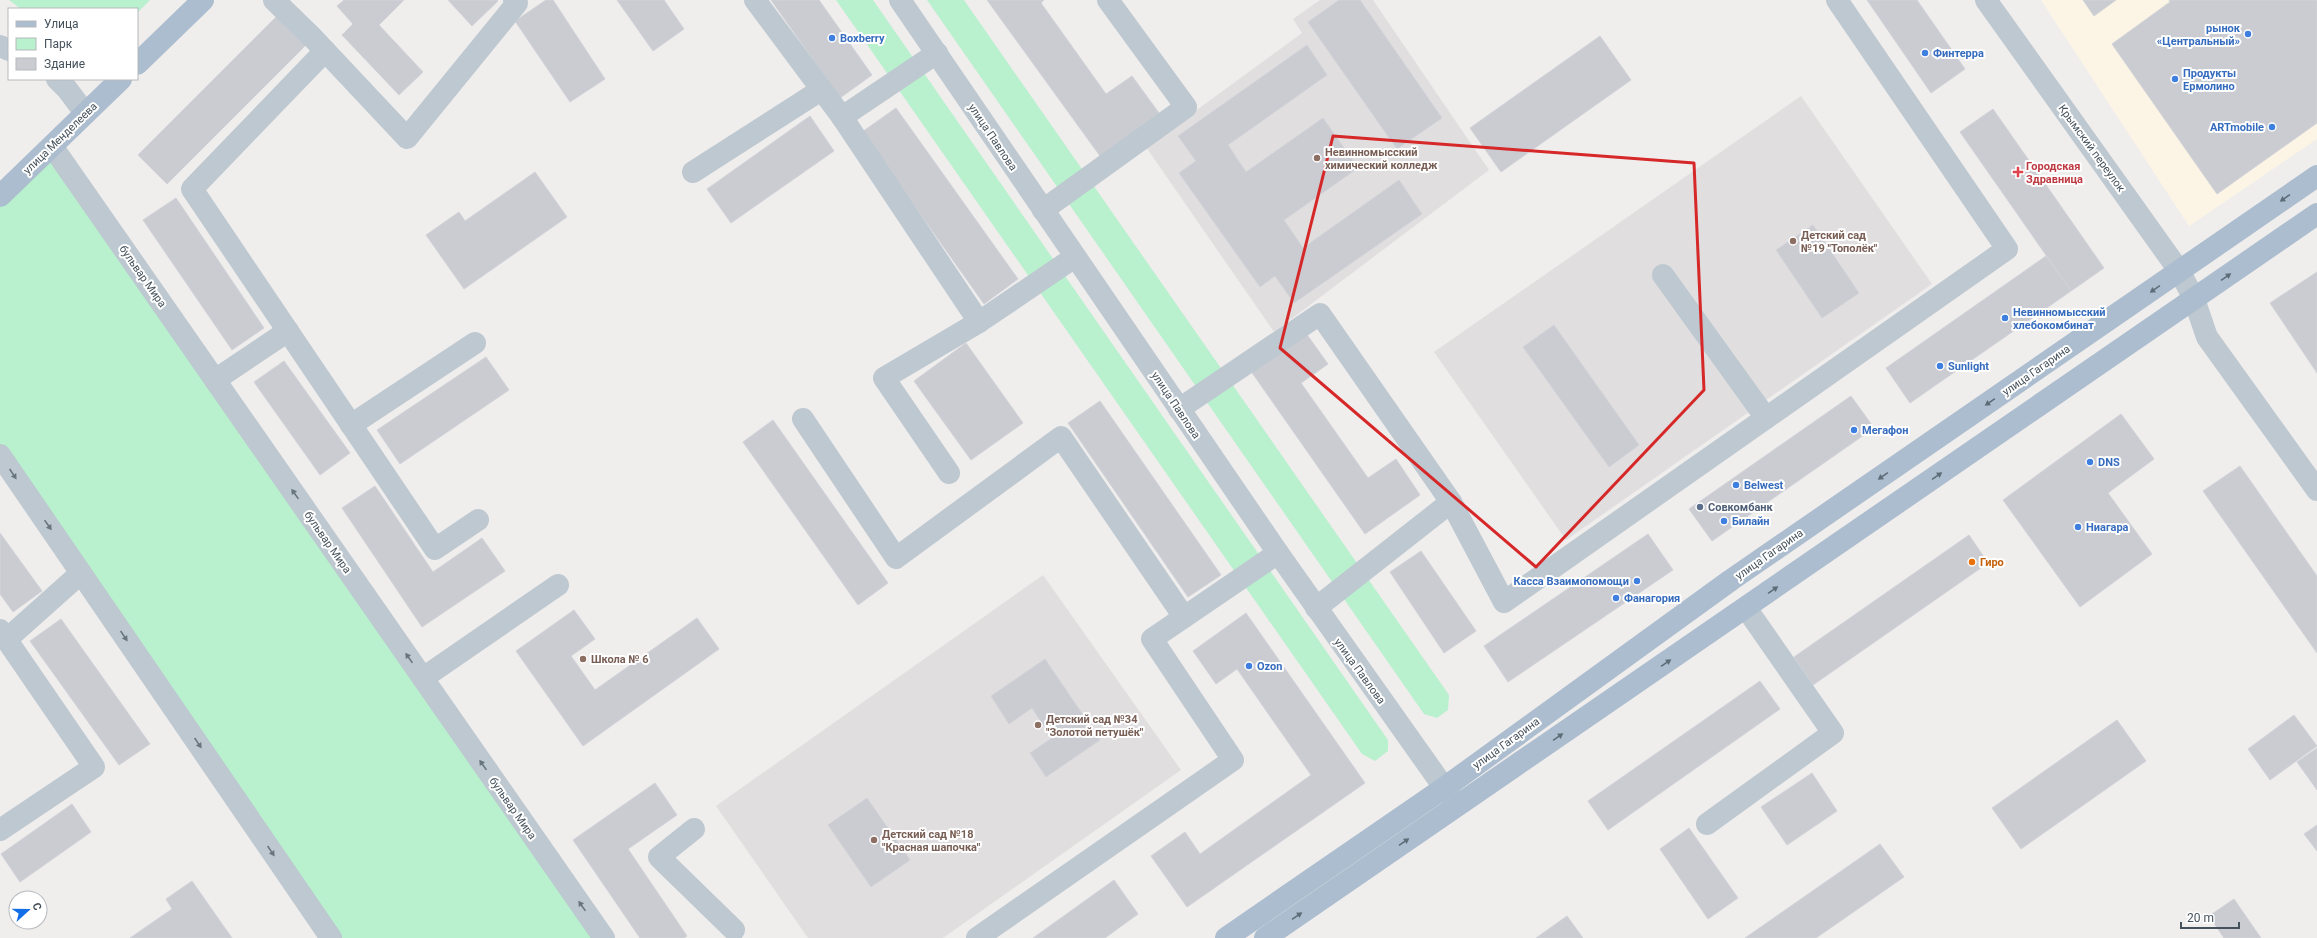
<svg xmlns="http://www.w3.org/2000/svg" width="2317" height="938" font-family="Roboto,sans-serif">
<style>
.commercial{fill:#fcf5e5}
.education{fill:#e1dedf}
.green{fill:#b9f0ce}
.building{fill:#caccd2;stroke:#d1d3d9}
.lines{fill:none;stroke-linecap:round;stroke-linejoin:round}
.minor{stroke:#bdc8d0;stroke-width:22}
.major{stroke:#abbdce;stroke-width:22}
.oneway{fill:#5e6c78}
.oneway2{fill:#69757e}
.marked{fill:none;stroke:#d62828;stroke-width:3;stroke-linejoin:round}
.shop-dot{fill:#3f7fe0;stroke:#fff;stroke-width:1.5}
.education-dot{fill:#8d6e63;stroke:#fff;stroke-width:1.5}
.health-dot{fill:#e0444e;stroke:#fff;stroke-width:1.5}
.service-dot{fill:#5c6f8a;stroke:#fff;stroke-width:1.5}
.food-dot{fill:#e8710a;stroke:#fff;stroke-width:1.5}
.labels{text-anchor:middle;stroke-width:4;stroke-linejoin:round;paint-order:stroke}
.shop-label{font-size:11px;font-weight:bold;fill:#366cbe;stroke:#fff;text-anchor:start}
.street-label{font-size:11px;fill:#45515b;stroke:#fff}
.education-label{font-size:11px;font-weight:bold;fill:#785e54;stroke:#fff;text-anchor:start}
.health-label{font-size:11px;font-weight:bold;fill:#be3a42;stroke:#fff;text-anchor:start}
.service-label{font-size:11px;font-weight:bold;fill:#4e5e75;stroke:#fff;text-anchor:start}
.food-label{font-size:11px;font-weight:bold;fill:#c56008;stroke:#fff;text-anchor:start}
</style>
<rect width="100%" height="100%" fill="#f0eded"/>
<polygon class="commercial" points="2041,0 2317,0 2317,139 2189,226"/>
<g class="education">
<polygon points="1320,0 1373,0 1489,170 1274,332 1146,147 1302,33 1293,19"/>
<polygon points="1801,96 1932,284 1566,540 1434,352"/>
<polygon points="1043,575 1181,770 943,938 808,938 716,806"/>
</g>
<g class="green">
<polygon points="9,0 150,0 137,13 137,9 21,9"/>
<polygon points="836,0 873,0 1388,740 1388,751 1375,761 1362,754"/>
<polygon points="927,0 964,0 1449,695 1448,710 1437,718 1424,714"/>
<polygon points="52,146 604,938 331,938 0,455 0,196"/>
</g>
<g class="building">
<polygon points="344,0 404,0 379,25 423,72 399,95 342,35 353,24 337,6"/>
<polygon points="448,0 497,0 498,1 472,26"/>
<polygon points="546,0 553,0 605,79 570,102 515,21"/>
<polygon points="617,0 664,0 684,29 653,51"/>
<polygon points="771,0 819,0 872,75 840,98"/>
<polygon points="987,0 1044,0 1041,3 1106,94 1132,76 1159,113 1100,156"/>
<polygon points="1339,0 1360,0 1442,118 1397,149 1308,22"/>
<polygon points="1867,0 1917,0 1965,69 1931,93"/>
<polygon points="2083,0 2116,0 2094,16"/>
<polygon points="2169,0 2317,0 2317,123 2217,194 2112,44 2170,2"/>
<polygon points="277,16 306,45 167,184 138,155"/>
<polygon points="1600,36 1631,80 1501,172 1470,128"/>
<polygon points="1307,45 1327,75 1228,145 1246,172 1323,118 1358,168 1284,220 1303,248 1399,180 1422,214 1294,303 1275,276 1260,287 1179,173 1196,161 1178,136"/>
<polygon points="896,108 1018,279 984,304 862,132"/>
<polygon points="1993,109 2104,268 2071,291 1960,132"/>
<polygon points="810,116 834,151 731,223 707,189"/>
<polygon points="535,172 567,217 464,289 426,235 459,212 465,221"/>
<polygon points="176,198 264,328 232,350 143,220"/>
<polygon points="1813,225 1859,293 1822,318 1776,250"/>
<polygon points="2046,256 2071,291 1910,403 1886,368"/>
<polygon points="2317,272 2317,373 2270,303"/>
<polygon points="1554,325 1639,445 1609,467 1523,347"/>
<polygon points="1303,329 1328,364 1301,383 1368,478 1396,459 1420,495 1365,534 1248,367"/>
<polygon points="966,343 1023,423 971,460 914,381"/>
<polygon points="486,357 509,390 400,464 377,430"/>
<polygon points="284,361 350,453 320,475 254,382"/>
<polygon points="1851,396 1874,428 1712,541 1689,509"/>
<polygon points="1100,401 1221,575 1188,597 1068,423"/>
<polygon points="2121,414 2154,459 2108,493 2152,554 2080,607 2003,500"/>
<polygon points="773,420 888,583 858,605 743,442"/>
<polygon points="2240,466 2317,576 2317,653 2203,491"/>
<polygon points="375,486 433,572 482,538 505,571 422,627 342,508"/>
<polygon points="0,533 42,591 13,612 0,594"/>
<polygon points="1648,534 1673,570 1508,682 1484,646"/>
<polygon points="1969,535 1988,563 1813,685 1794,657"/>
<polygon points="1421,551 1476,631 1444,653 1390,572"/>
<polygon points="574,610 595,639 571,656 595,690 697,618 719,649 583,746 516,651"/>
<polygon points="1246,613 1365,783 1187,907 1151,856 1185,832 1200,854 1311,775 1237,669 1216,684 1193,651"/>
<polygon points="61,619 150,744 119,765 30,641"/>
<polygon points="1045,659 1100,740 1046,777 1030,753 1052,738 1032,708 1009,724 991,696"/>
<polygon points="1760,681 1780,709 1608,830 1588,801"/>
<polygon points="2294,715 2317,746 2270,780 2248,749"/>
<polygon points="2117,720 2146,761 2021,849 1992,808"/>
<polygon points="2317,748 2317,790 2297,762"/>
<polygon points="1812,773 1837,811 1787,845 1761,807"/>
<polygon points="655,783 677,815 628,849 687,936 684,938 640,938 573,840"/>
<polygon points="867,798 910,860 871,887 828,825"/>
<polygon points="72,804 91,832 20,882 1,854"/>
<polygon points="2317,825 2317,851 2304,834"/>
<polygon points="1689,828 1738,898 1708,919 1660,849"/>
<polygon points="1880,844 1904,877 1816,938 1745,938"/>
<polygon points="1114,880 1138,914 1105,938 1033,938"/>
<polygon points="192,881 232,938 130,938 172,909 166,899"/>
<polygon points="2234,899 2261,938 2224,938 2209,916"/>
<polygon points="1567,916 1583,938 1536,938"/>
</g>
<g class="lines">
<g class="minor">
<polyline points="274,0 313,38 407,138 517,3 514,0"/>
<polyline points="755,0 842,117"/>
<polyline points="900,0 1278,553 1455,803"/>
<polyline points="1986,0 2180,272 2194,299 2207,337 2317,490"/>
<polyline points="0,46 9,50"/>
<polyline points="325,51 192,189 435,549 478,520"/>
<polyline points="937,53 842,117 979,322"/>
<polyline points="57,79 67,89 85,113"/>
<polyline points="52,146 604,938"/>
<polyline points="693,172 821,90"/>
<polyline points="1043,210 1186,107 1108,0"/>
<polyline points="1663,275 1766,418"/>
<polyline points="215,380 288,331"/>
<polyline points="1179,409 1320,314 1451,502 1316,608"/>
<polyline points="803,419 896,558 1061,437 1184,617"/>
<polyline points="351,425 475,343"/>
<polyline points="0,455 331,938"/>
<polyline points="949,473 884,378 979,322 1075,257"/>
<polyline points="1451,502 1504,602 2007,249 1837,0"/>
<polyline points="0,630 94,767 0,830"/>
<polyline points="7,639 81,573"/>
<polyline points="423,678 558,585"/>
<polyline points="1707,824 1833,733 1746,608"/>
<polyline points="694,829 659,857 734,930"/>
<polyline points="977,938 1233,760 1152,639 1278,553"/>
</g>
<g class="major">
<polyline points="137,64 203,0"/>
<polyline points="0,196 121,79"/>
<polyline points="1226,938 1444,788 1731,580 2317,176"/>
<polyline points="1265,938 2317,214"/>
</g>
</g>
<defs><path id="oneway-solid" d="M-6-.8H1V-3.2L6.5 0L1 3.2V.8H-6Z"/></defs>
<g class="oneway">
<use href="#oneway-solid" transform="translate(2285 198) rotate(145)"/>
<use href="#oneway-solid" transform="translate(2226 277) rotate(-35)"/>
<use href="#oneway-solid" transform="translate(2155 289) rotate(145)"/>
<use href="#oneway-solid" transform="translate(1990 402) rotate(145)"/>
<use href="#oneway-solid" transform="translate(1883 476) rotate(145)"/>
<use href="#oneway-solid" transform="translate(1937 476) rotate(-35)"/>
<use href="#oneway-solid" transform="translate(1773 590) rotate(-35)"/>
<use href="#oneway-solid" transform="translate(1666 663) rotate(-34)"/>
<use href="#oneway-solid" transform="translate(1558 737) rotate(-34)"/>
<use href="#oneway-solid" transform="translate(1404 842) rotate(-34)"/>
<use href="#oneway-solid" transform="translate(1297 916) rotate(-34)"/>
</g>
<g class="oneway2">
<use href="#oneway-solid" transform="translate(13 474) rotate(56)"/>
<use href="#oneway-solid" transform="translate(295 494) rotate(-125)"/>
<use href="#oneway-solid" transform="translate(48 525) rotate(55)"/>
<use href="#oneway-solid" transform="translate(124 636) rotate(56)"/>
<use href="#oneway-solid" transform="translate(409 658) rotate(-125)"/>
<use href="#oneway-solid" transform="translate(198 743) rotate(56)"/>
<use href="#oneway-solid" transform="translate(483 765) rotate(-125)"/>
<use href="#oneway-solid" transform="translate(271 851) rotate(56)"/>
<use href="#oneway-solid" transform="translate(582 906) rotate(-125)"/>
</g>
<path class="marked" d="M 1333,136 L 1694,163 L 1704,390 L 1536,567 L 1280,348 Z"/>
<g class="shop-dot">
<circle cx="2248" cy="34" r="4"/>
<circle cx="832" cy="38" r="4"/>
<circle cx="1925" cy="53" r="4"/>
<circle cx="2175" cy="79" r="4"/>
<circle cx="2272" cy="127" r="4"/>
<circle cx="2005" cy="318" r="4"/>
<circle cx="1940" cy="366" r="4"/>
<circle cx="1854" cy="430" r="4"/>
<circle cx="2090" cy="462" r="4"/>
<circle cx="1736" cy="485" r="4"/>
<circle cx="1724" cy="521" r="4"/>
<circle cx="2078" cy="527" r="4"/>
<circle cx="1637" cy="581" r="4"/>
<circle cx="1616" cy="598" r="4"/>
<circle cx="1249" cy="666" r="4"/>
</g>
<g class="education-dot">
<circle cx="1317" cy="158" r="4"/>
<circle cx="1793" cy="241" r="4"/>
<circle cx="583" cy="659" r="4"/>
<circle cx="1038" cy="725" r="4"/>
<circle cx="874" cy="840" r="4"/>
</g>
<path class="health-dot" d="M2016 166h4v4h4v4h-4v4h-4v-4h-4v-4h4z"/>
<circle class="service-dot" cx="1700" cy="507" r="4"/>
<circle class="food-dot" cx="1972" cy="562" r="4"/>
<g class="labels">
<g class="shop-label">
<text x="2240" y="32" text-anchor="end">рынок<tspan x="2240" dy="13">«Центральный»</tspan></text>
<text x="840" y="42">Boxberry</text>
<text x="1933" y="57">Финтерра</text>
<text x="2183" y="77">Продукты<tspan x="2183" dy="13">Ермолино</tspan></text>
<text x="2264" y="131" text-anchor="end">ARTmobile</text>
<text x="2013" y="316">Невинномысский<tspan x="2013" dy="13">хлебокомбинат</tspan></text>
<text x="1948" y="370">Sunlight</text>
<text x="1862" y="434">Мегафон</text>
<text x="2098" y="466">DNS</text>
<text x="1744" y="489">Belwest</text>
<text x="1732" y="525">Билайн</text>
<text x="2086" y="531">Ниагара</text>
<text x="1629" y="585" text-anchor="end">Касса Взаимопомощи</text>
<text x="1624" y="602">Фанагория</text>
<text x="1257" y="670">Ozon</text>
</g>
<g class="street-label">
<text transform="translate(993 137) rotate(56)" y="4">улица Павлова</text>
<text transform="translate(60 138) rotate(-44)" y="4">улица Менделеева</text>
<text transform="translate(2092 148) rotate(54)" y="4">Крымский переулок</text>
<text transform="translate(143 276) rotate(55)" y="4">бульвар Мира</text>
<text transform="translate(2036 370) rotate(-35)" y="4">улица Гагарина</text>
<text transform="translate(1176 405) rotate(56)" y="4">улица Павлова</text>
<text transform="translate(328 542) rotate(55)" y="4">бульвар Мира</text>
<text transform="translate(1769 554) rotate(-35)" y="4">улица Гагарина</text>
<text transform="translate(1360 671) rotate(54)" y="4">улица Павлова</text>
<text transform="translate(1506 743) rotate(-36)" y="4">улица Гагарина</text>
<text transform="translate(513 808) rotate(55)" y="4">бульвар Мира</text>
</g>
<g class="education-label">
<text x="1325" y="156">Невинномысский<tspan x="1325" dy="13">химический колледж</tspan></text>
<text x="1801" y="239">Детский сад<tspan x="1801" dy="13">№19 "Тополёк"</tspan></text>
<text x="591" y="663">Школа № 6</text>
<text x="1046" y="723">Детский сад №34<tspan x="1046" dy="13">"Золотой петушёк"</tspan></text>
<text x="882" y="838">Детский сад №18<tspan x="882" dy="13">"Красная шапочка"</tspan></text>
</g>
<g class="health-label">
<text x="2026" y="170">Городская<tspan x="2026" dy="13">Здравница</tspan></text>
</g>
<g class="service-label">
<text x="1708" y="511">Совкомбанк</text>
</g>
<g class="food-label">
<text x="1980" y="566">Гиро</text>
</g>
</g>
<rect x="8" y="8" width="130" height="72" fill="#ffffff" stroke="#b5b9bd"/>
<rect x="16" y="21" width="20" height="6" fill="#abbdce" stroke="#b5b9bd"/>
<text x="44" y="28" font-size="12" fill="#45515b">Улица</text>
<rect x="16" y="38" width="20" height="12" fill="#b9f0ce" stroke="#b5b9bd"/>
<text x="44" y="48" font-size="12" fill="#45515b">Парк</text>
<rect x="16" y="58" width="20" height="12" fill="#caccd2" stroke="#b5b9bd"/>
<text x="44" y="68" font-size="12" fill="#45515b">Здание</text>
<g transform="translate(28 910) rotate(69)"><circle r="19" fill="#ffffff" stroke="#b5b9bd"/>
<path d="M0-3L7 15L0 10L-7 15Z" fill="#116ee6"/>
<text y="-6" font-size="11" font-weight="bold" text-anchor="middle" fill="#45515b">С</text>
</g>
<path d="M2181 922v6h58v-6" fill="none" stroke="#45515b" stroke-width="2"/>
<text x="2187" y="922" font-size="12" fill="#45515b" stroke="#ffffff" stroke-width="3" paint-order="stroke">20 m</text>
</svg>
